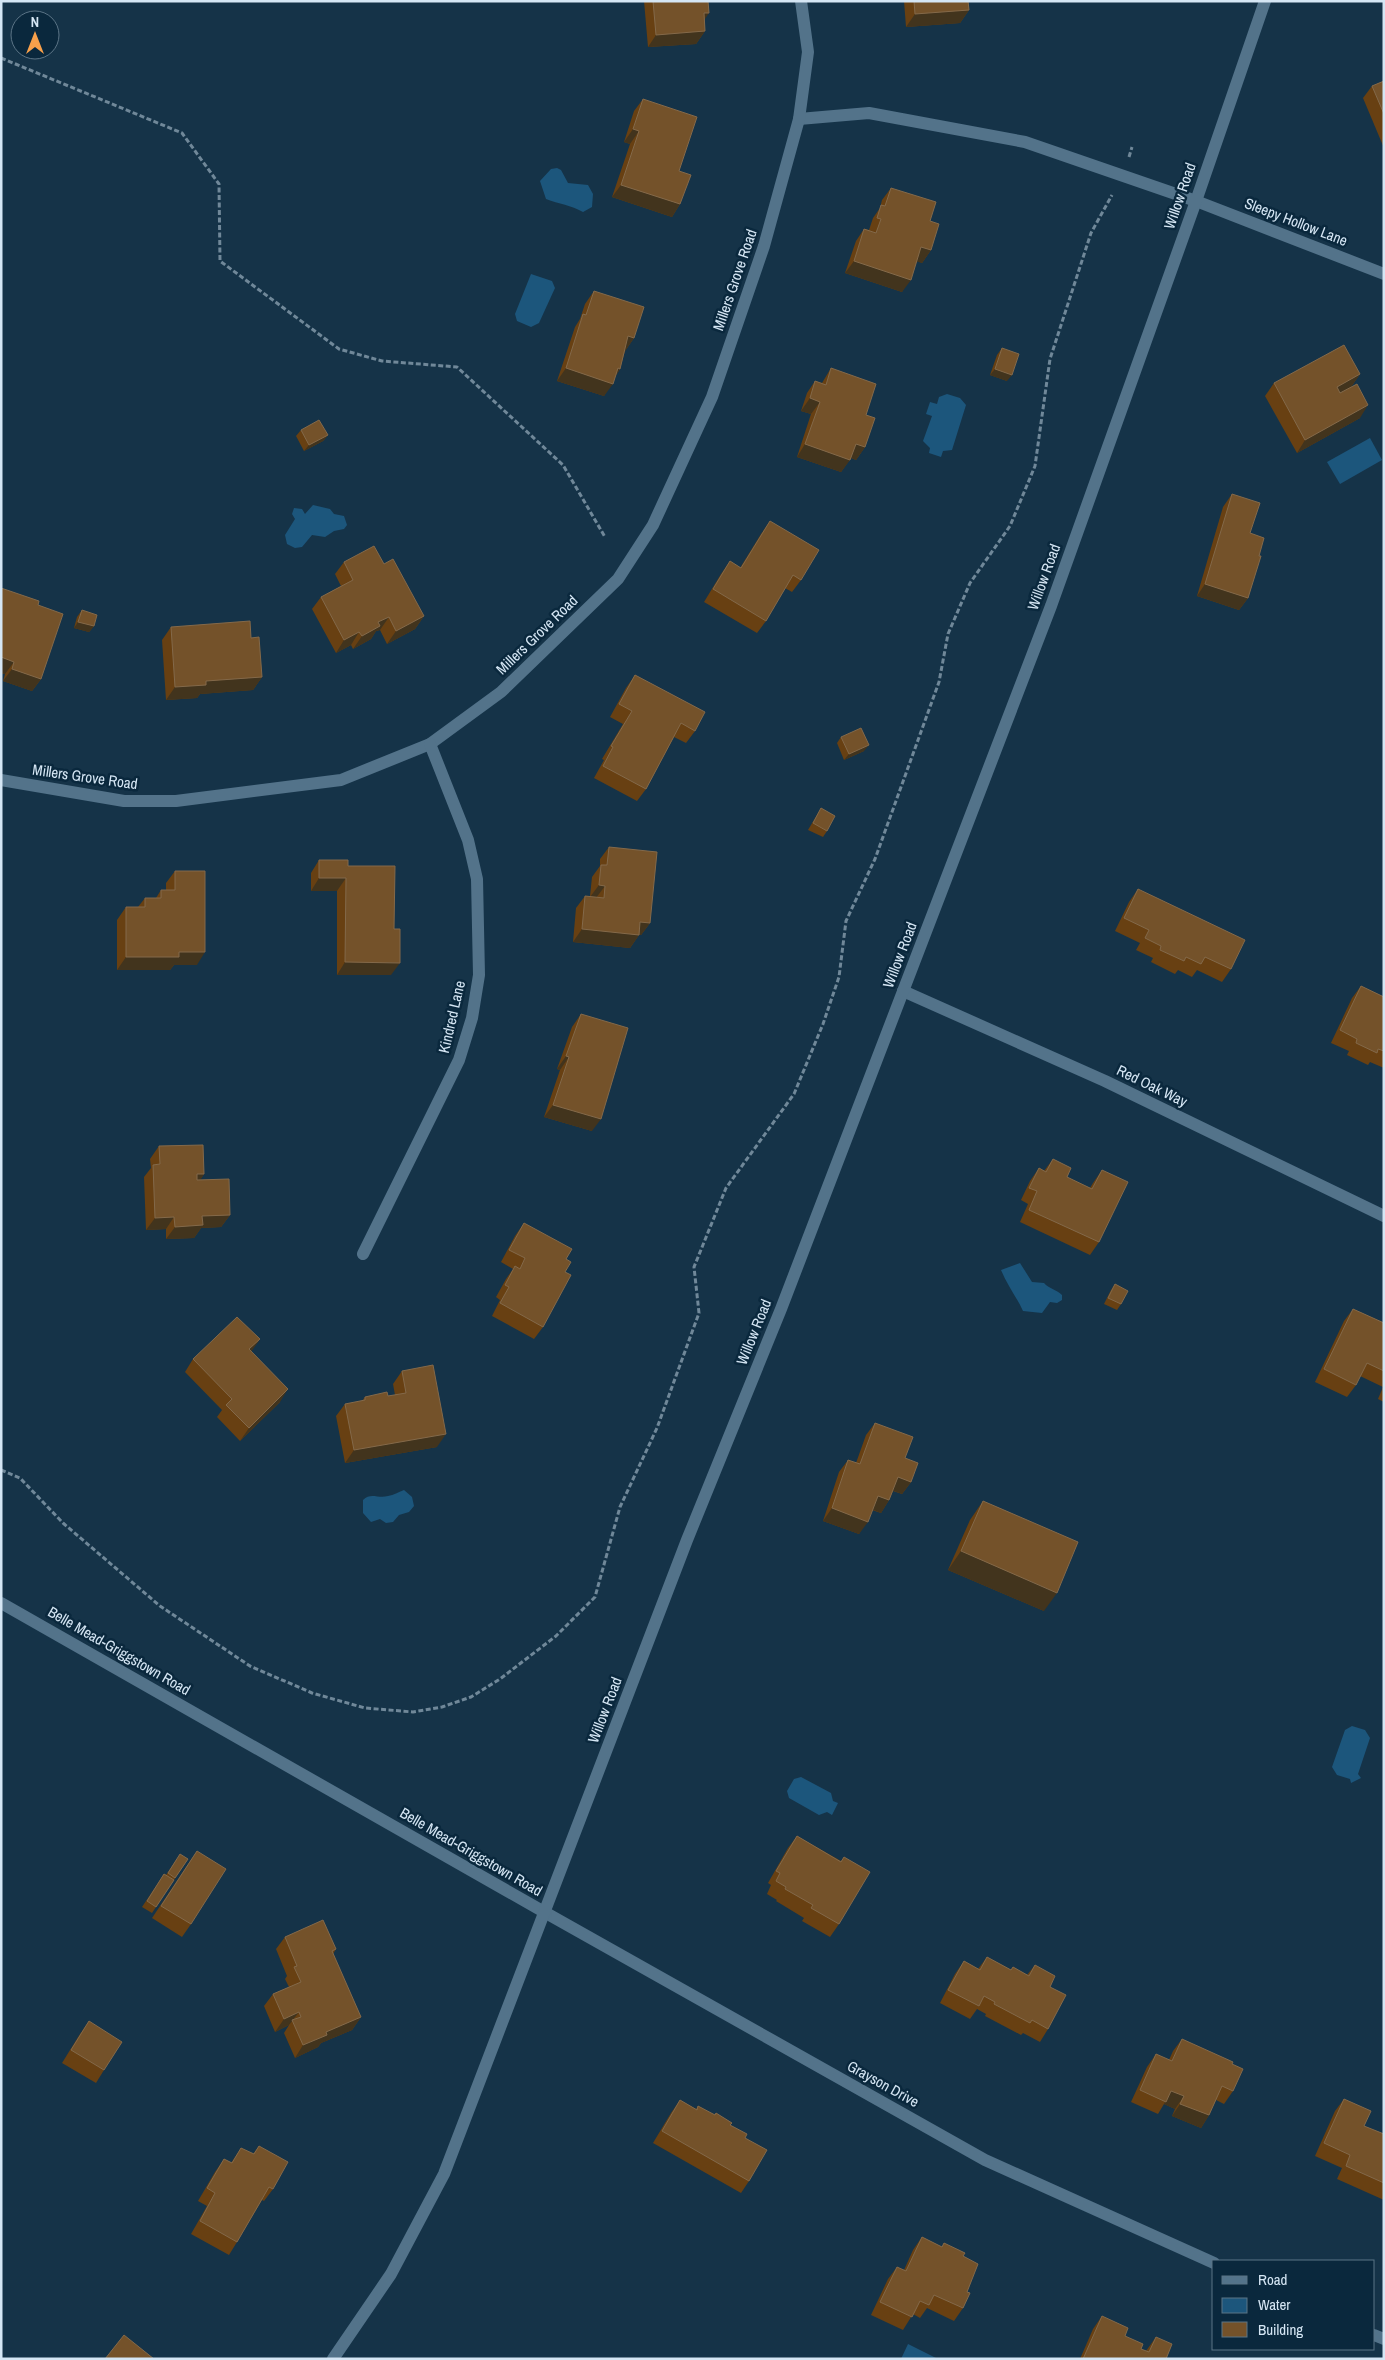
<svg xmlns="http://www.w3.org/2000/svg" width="1385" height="2360" font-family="'Archivo Narrow',sans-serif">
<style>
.water{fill:#1c567c}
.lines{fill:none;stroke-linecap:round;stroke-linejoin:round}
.path{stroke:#708899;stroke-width:3;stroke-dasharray:5 2.5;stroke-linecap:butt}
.street{stroke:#53738a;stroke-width:12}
.secondary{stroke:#53738a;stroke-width:12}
.wall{fill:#684012}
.shaded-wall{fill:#42341d}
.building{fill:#74522a;stroke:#83694a}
.labels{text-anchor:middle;stroke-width:5;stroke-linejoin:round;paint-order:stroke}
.street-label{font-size:15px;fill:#d5e6f4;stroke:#0a283d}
</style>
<rect width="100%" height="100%" fill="#153348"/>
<g class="water">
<path d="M 557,168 L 561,170 L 568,183 L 588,185 L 593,194 L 592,207 L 583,212 C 571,205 559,204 546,199 L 540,181 L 551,169 Z"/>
<polygon points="531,274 552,281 555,288 539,323 531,327 517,321 515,314"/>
<polygon points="947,394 960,398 966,405 952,450 943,451 941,457 929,453 930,448 923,441 932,416 926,414 930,402 937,404 939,397"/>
<polygon points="1370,438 1382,460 1340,484 1327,462"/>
<polygon points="313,505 330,509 334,514 344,516 347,525 344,529 334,531 325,537 312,535 302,547 295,548 287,544 285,535 295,519 292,514 294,508 302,509 305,514"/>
<path d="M 1020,1263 L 1032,1282 L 1044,1283 C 1049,1289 1056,1289 1062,1295 L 1062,1300 L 1057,1303 L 1050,1302 L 1042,1313 L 1023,1311 C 1016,1296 1007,1285 1001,1270 Z"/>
<path d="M 404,1490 L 412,1497 L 414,1506 L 409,1512 L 399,1515 L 393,1522 L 386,1523 L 380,1519 L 371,1522 L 363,1513 L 363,1500 C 371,1492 378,1499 388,1496 C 394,1495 398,1492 404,1490 Z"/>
<polygon points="1352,1726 1365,1730 1370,1738 1358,1774 1361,1778 1351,1783 1350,1779 1337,1775 1332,1767 1345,1730"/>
<polygon points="801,1777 831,1793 833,1801 838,1803 832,1815 827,1812 819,1815 789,1798 787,1791 794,1779"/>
<polygon points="908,2344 938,2359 901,2359"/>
</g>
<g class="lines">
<g class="path">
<polyline points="1,58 182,133 219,184 220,261 339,349 382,361 457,367 563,465 605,537"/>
<polyline points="1129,157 1132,147"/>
<polyline points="1,1470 20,1478 63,1523 160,1606 250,1666 312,1693 365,1708 413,1712 442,1707 471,1697 500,1679 556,1636 595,1597 620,1507 657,1428 699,1313 694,1267 726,1188 794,1094 823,1024 839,977 846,921 875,859 939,682 948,634 970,583 1010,526 1035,466 1050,359 1091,233 1112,195"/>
</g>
<g class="street">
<polyline points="799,119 869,113 1025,142 1196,201 1384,274"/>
<polyline points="1,780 124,801 176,801 341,780 430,744 501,692 618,579 653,525 712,397 764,246 799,119 808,52 801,1"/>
<polyline points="903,991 1105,1081 1384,1216"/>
<polyline points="363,1254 459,1060 472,1018 479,975 477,879 468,840 430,744"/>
<polyline points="546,1913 985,2160 1214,2263"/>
<polyline points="1374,2335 1384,2339"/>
</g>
<g class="secondary">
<polyline points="1,1603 546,1913"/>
<polyline points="333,2359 391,2274 444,2174 687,1540 781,1309 1051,606 1196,201 1265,1"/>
</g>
</g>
<g class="wall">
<polygon points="644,1 708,1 704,20 705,31 696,44 648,47"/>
<polygon points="904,1 968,1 969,10 960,23 906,27"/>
<polygon points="1384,81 1384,148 1363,98 1372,86"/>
<polygon points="643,99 679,171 680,204 672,217 612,197 630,144 624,142 634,111"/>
<polygon points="891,188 930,221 931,250 922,263 917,261 902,292 845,273 856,241 864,229 869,230 873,218 880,208 882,200"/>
<polygon points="594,291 634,338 625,351 620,369 615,377 604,396 557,381 575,327 580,319 585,304"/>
<polygon points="1002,348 1007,381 990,375 997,355"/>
<polygon points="831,368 866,415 865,447 856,460 851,458 841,472 797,457 811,414 801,411 807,393 815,381 822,383"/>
<polygon points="1360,374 1351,387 1340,393 1360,418 1297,453 1265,396 1274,383"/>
<polygon points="301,430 328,435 323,441 304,451 296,436"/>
<polygon points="1232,494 1250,533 1259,556 1248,598 1239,610 1197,596 1223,507"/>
<polygon points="770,521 801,580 792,592 785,588 766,621 757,633 704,602 721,574 730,561 740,568 761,534"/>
<polygon points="344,562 384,564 424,616 415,629 387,644 380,630 376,631 371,639 353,649 351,645 336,653 312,609 321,597 341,586 335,574"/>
<polygon points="1,588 38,605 41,679 32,691 3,681 5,674 1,673"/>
<polygon points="82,610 94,626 89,632 74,628 77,617"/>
<polygon points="171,627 251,638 262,677 253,690 200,694 197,698 166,700 162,640"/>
<polygon points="635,675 695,731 686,743 674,737 646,789 637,801 594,778 604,760 602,759 623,724 610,717 626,688"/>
<polygon points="841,737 864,751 844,760 837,743"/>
<polygon points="821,808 827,831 823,837 808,830"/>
<polygon points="609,847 650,923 641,935 639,935 630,948 573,942 576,908 585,896 590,896 592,877 600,866 600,859"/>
<polygon points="319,860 348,866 391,975 337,975 337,891 311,891 311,873"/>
<polygon points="175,871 197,965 174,965 170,970 117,970 117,920 126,907 138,907 145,898 156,898 161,890 166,890 166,883"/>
<polygon points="1138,889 1231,969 1222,982 1197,970 1192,977 1178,970 1175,974 1151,962 1153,958 1136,950 1140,943 1115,931 1129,902"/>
<polygon points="1361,986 1384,997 1384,1068 1370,1062 1368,1065 1347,1055 1349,1051 1331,1043 1352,998"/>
<polygon points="581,1014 592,1131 544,1117 560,1070 557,1069 572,1027"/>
<polygon points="159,1146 204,1174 200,1180 230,1215 221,1227 201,1228 194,1238 166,1239 166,1229 146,1230 144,1177 151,1168 150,1159"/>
<polygon points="1053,1159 1067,1177 1090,1188 1093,1183 1102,1170 1099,1242 1090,1255 1020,1222 1028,1204 1021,1200 1030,1181 1039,1168 1044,1171"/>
<polygon points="524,1223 566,1259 565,1272 543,1327 534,1339 492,1316 500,1300 496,1297 506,1279 513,1269 501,1262 515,1236"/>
<polygon points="1115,1284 1121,1304 1117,1310 1104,1304 1111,1290"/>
<polygon points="1353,1309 1384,1323 1384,1402 1378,1399 1383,1387 1360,1376 1356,1385 1347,1397 1315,1382 1344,1321"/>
<polygon points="260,1339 251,1351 280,1402 240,1441 217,1417 222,1410 185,1372 193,1359"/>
<polygon points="402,1371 437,1447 345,1463 336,1416 345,1404 362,1401 365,1397 388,1396 395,1395 393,1384"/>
<polygon points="875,1423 905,1458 911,1482 902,1494 893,1491 889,1500 881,1513 872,1510 859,1534 823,1521 839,1472 848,1460 856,1463 866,1435"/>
<polygon points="983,1501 1044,1611 948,1570 970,1520"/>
<polygon points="797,1836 841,1861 844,1857 839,1924 830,1937 802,1921 804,1918 776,1901 777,1900 767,1894 771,1885 768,1883 788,1848"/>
<polygon points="197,1851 191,1924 182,1937 152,1918"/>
<polygon points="188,1859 152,1913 142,1907 164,1874 166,1875 176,1860"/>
<polygon points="285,1937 336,1949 333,1954 361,2017 352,2030 321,2043 318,2047 295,2058 284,2033 289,2025 275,2032 264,2006 273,1994 289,1987 285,1979 287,1976 276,1949"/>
<polygon points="987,1957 1011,1970 1013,1967 1027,1975 1035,1965 1050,1987 1048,2029 1040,2042 1023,2033 1021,2035 985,2016 986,2014 977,2009 970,2019 940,2003 955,1974 964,1961 978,1969"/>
<polygon points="89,2021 104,2070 96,2083 62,2063 80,2034"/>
<polygon points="1182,2039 1232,2064 1233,2091 1224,2104 1216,2100 1209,2115 1201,2128 1172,2116 1175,2109 1164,2104 1158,2114 1131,2102 1147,2067 1156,2054 1169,2060 1173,2051"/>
<polygon points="1344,2099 1364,2126 1384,2134 1384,2200 1337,2179 1342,2168 1315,2156 1335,2111"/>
<polygon points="680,2100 696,2109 698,2106 714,2115 716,2113 745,2138 749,2181 741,2193 653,2143 671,2113"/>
<polygon points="259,2146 273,2189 264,2201 262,2200 237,2242 229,2255 191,2234 207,2206 198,2201 215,2172 224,2159 231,2163 241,2148 253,2154"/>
<polygon points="922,2237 942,2247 944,2243 963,2256 967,2292 963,2308 954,2321 927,2308 920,2318 913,2314 903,2330 871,2315 888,2279 897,2267 904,2270 913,2250"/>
<polygon points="1102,2316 1141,2349 1146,2351 1156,2337 1166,2359 1080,2359 1093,2329"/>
</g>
<g class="shaded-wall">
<polygon points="969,10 960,23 906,27 915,14"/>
<polygon points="704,13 709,13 701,25"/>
<polygon points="705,31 696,44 648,47 656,35"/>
<polygon points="633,129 639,131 630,144 624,142"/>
<polygon points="621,185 680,204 672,217 612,197"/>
<polygon points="921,247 931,250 922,263 912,260"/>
<polygon points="854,261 911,280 902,292 845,273"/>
<polygon points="628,336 634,338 625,351 619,349"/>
<polygon points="566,368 613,384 604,396 557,381"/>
<polygon points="618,368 620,369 612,381"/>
<polygon points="995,369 1012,375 1007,381 990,375"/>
<polygon points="1360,374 1351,387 1328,399 1337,387"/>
<polygon points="810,398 820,402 811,414 801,411"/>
<polygon points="1368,405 1360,418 1297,453 1305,440"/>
<polygon points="328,435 323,441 304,451 309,445"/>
<polygon points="805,444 850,460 841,472 797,457"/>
<polygon points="856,444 865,447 856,460 847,456"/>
<polygon points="1205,584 1248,598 1239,610 1197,596"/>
<polygon points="424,616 415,629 387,644 396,631"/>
<polygon points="389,617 380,630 376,631 371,639 353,649 362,636 378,622"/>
<polygon points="78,622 94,626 89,632 74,628"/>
<polygon points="359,632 351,645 336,653 344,640"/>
<polygon points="1,657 14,662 5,674 1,673"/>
<polygon points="12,669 41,679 32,691 3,681"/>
<polygon points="262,677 253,690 200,694 197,698 166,700 175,687 206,681"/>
<polygon points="869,745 864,751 844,760 849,754"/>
<polygon points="319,878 346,878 337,891 311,891"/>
<polygon points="599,885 605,886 596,898 590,897"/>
<polygon points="640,922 650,923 641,935 631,934"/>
<polygon points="582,929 639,935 630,948 573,942"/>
<polygon points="179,952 205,952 197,965 174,965 170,970 117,970 126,957"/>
<polygon points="345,962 400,963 391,975 337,975"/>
<polygon points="566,1056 569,1057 560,1070 557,1069"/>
<polygon points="553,1105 601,1119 592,1131 544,1117"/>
<polygon points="197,1174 204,1174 196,1187"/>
<polygon points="230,1215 221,1227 201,1228 194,1238 166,1239 175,1227 202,1216"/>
<polygon points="174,1217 166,1229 146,1230 155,1218"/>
<polygon points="260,1339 251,1352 249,1349"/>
<polygon points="288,1389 280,1402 240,1441 249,1428"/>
<polygon points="446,1434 437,1447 345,1463 354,1450"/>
<polygon points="898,1477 911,1482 902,1494 889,1489"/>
<polygon points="878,1496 889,1500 881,1513 869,1508"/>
<polygon points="832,1508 868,1522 859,1534 823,1521"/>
<polygon points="961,1551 1057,1593 1044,1611 948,1570"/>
<polygon points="299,2012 289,2025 275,2032 284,2019"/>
<polygon points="361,2017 352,2030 321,2043 318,2047 295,2058 303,2045 326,2032"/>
<polygon points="1171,2091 1184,2096 1175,2109 1164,2104"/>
<polygon points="1180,2104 1209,2115 1201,2128 1172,2116"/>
</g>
<g class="building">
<polygon points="653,1 708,1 709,13 704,13 705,31 656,35"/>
<polygon points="914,1 968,1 969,10 915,14"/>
<polygon points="1384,81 1384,114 1372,86"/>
<polygon points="643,99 697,117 679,171 691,175 680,204 621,185 639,131 633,129"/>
<polygon points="891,188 936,202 930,221 939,224 931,250 921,247 911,280 854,261 864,229 876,233 881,219 877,218 881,205 885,206"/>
<polygon points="594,291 644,307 634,338 628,336 620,369 618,368 613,384 566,368 583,314 586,315"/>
<polygon points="1344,345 1360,374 1337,387 1340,393 1357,384 1368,405 1305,440 1274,383"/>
<polygon points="1002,348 1019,354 1012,375 995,369"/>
<polygon points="831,368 876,384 866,415 875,418 865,447 856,444 850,460 805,444 820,402 810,398 815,381 826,385"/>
<polygon points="319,420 328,435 309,445 301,430"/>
<polygon points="1232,494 1260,503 1250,533 1264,538 1259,556 1261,556 1248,598 1205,584"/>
<polygon points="770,521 819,550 801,580 793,575 766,621 713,589 730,561 741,568"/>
<polygon points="374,546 384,564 393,559 424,616 396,631 389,617 378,622 380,626 362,636 359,632 344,640 321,597 353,580 344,562"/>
<polygon points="1,588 39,601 38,605 63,614 41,679 12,669 14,662 1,657"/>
<polygon points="82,610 97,615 94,626 78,622"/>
<polygon points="250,621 251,638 259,637 262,677 206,681 206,685 175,687 171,627"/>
<polygon points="635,675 705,712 695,731 681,723 646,789 603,766 613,747 611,746 632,711 619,704"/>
<polygon points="861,728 869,745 849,754 841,737"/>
<polygon points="821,808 835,816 827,831 813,823"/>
<polygon points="609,847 657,852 650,923 640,922 639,935 582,929 585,896 604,898 605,886 599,885 601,865 607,865"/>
<polygon points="319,860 348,860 348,866 395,866 394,929 400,929 400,963 345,962 346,878 319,878"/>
<polygon points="175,871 205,871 205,952 179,952 179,957 126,957 126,907 145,907 145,898 161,898 161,890 175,890"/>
<polygon points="1138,889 1245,940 1231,969 1205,957 1201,964 1186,957 1184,961 1160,950 1161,946 1145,938 1149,930 1124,918"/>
<polygon points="1361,986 1384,997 1384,1051 1378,1049 1377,1053 1356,1043 1357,1039 1340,1030"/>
<polygon points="581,1014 628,1028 601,1119 553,1105 569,1057 566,1056"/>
<polygon points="203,1145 204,1174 197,1174 197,1180 229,1179 230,1215 202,1216 203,1225 175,1227 174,1217 155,1218 153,1165 160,1164 159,1146"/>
<polygon points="1053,1159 1071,1168 1067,1177 1092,1189 1102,1170 1128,1182 1099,1242 1029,1210 1037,1191 1029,1188 1039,1168 1046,1172"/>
<polygon points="524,1223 572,1249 566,1259 571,1262 565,1272 571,1275 543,1327 500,1303 509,1287 505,1285 515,1266 520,1269 525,1258 509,1250"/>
<polygon points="1115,1284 1128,1291 1121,1304 1108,1298"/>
<polygon points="1353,1309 1384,1323 1384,1371 1367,1363 1356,1385 1324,1369"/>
<polygon points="237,1317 260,1339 249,1349 288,1389 249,1428 226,1405 232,1399 193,1359"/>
<polygon points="433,1365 446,1434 354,1450 345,1404 365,1400 365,1397 387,1392 388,1396 406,1393 402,1371"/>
<polygon points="875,1423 913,1437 905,1458 918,1463 911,1482 898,1477 889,1500 878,1496 868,1522 832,1508 848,1460 860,1464"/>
<polygon points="983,1501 1078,1542 1057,1593 961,1551"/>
<polygon points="797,1836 841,1862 844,1857 870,1872 839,1924 811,1908 813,1905 785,1889 786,1887 776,1881 780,1873 776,1871"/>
<polygon points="197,1851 226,1869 191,1924 161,1906"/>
<polygon points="180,1854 188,1859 175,1878 168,1873"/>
<polygon points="164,1874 174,1880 156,1907 147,1901"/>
<polygon points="323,1920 336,1949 332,1951 361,2017 326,2032 327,2035 303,2045 292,2020 301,2017 299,2012 284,2019 273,1994 301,1982 294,1967 297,1966 285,1937"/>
<polygon points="987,1957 1011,1970 1013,1967 1029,1976 1035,1965 1055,1976 1050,1987 1066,1995 1048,2029 1032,2020 1030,2023 994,2004 995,2002 984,1996 979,2006 948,1990 964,1961 980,1970"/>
<polygon points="89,2021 122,2042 104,2070 71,2050"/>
<polygon points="1182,2039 1233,2062 1232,2064 1243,2069 1233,2091 1222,2086 1209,2115 1180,2104 1184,2096 1171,2091 1166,2102 1140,2090 1156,2054 1172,2061"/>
<polygon points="1344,2099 1371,2111 1364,2126 1384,2134 1384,2183 1346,2166 1350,2155 1324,2143"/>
<polygon points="680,2100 697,2110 698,2106 715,2115 716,2113 732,2123 730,2125 747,2134 745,2138 767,2150 749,2181 662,2131"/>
<polygon points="259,2146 288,2162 273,2189 269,2187 237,2242 200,2221 215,2193 207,2188 224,2159 232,2163 241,2148 254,2154"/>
<polygon points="922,2237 942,2247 944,2243 965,2253 963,2256 978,2264 967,2292 970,2293 963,2308 934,2295 929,2305 920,2301 912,2317 880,2302 897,2267 906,2271"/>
<polygon points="1102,2316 1128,2328 1125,2336 1143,2344 1141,2349 1149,2352 1156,2337 1172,2344 1166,2359 1083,2359"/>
<polygon points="124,2335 154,2359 105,2359"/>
</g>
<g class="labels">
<g class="street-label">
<text transform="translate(1180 196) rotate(-71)" y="5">Willow Road</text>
<text transform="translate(1296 222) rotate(21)" y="5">Sleepy Hollow Lane</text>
<text transform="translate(735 280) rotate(-71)" y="5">Millers Grove Road</text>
<text transform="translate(1044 577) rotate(-70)" y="5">Willow Road</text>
<text transform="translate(537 635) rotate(-44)" y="5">Millers Grove Road</text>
<text transform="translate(85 777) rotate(8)" y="5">Millers Grove Road</text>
<text transform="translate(900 955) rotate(-69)" y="5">Willow Road</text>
<text transform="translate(452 1017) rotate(-77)" y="5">Kindred Lane</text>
<text transform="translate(1152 1086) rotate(26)" y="5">Red Oak Way</text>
<text transform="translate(754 1332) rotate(-68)" y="5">Willow Road</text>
<text transform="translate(119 1651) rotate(30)" y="5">Belle Mead-Griggstown Road</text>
<text transform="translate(605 1710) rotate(-69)" y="5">Willow Road</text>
<text transform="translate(471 1852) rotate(30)" y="5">Belle Mead-Griggstown Road</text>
<text transform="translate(883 2084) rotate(29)" y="5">Grayson Drive</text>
</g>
</g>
<rect width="1385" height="2360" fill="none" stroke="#d5e6f4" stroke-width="5"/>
<rect x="1212" y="2260" width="162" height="90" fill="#0a283d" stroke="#5b7486"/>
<rect x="1222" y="2276" width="25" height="8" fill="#53738a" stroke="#5b7486"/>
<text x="1258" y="2285" font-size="15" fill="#d5e6f4">Road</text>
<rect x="1222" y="2298" width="25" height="15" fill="#1c567c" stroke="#5b7486"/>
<text x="1258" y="2310" font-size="15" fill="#d5e6f4">Water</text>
<rect x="1222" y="2322" width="25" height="15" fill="#74522a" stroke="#5b7486"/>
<text x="1258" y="2335" font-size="15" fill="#d5e6f4">Building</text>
<g transform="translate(35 35)"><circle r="24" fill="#0a283d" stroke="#5b7486"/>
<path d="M0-4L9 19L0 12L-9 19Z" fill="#f8a04b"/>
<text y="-8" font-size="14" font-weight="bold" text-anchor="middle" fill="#d5e6f4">N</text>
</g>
</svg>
